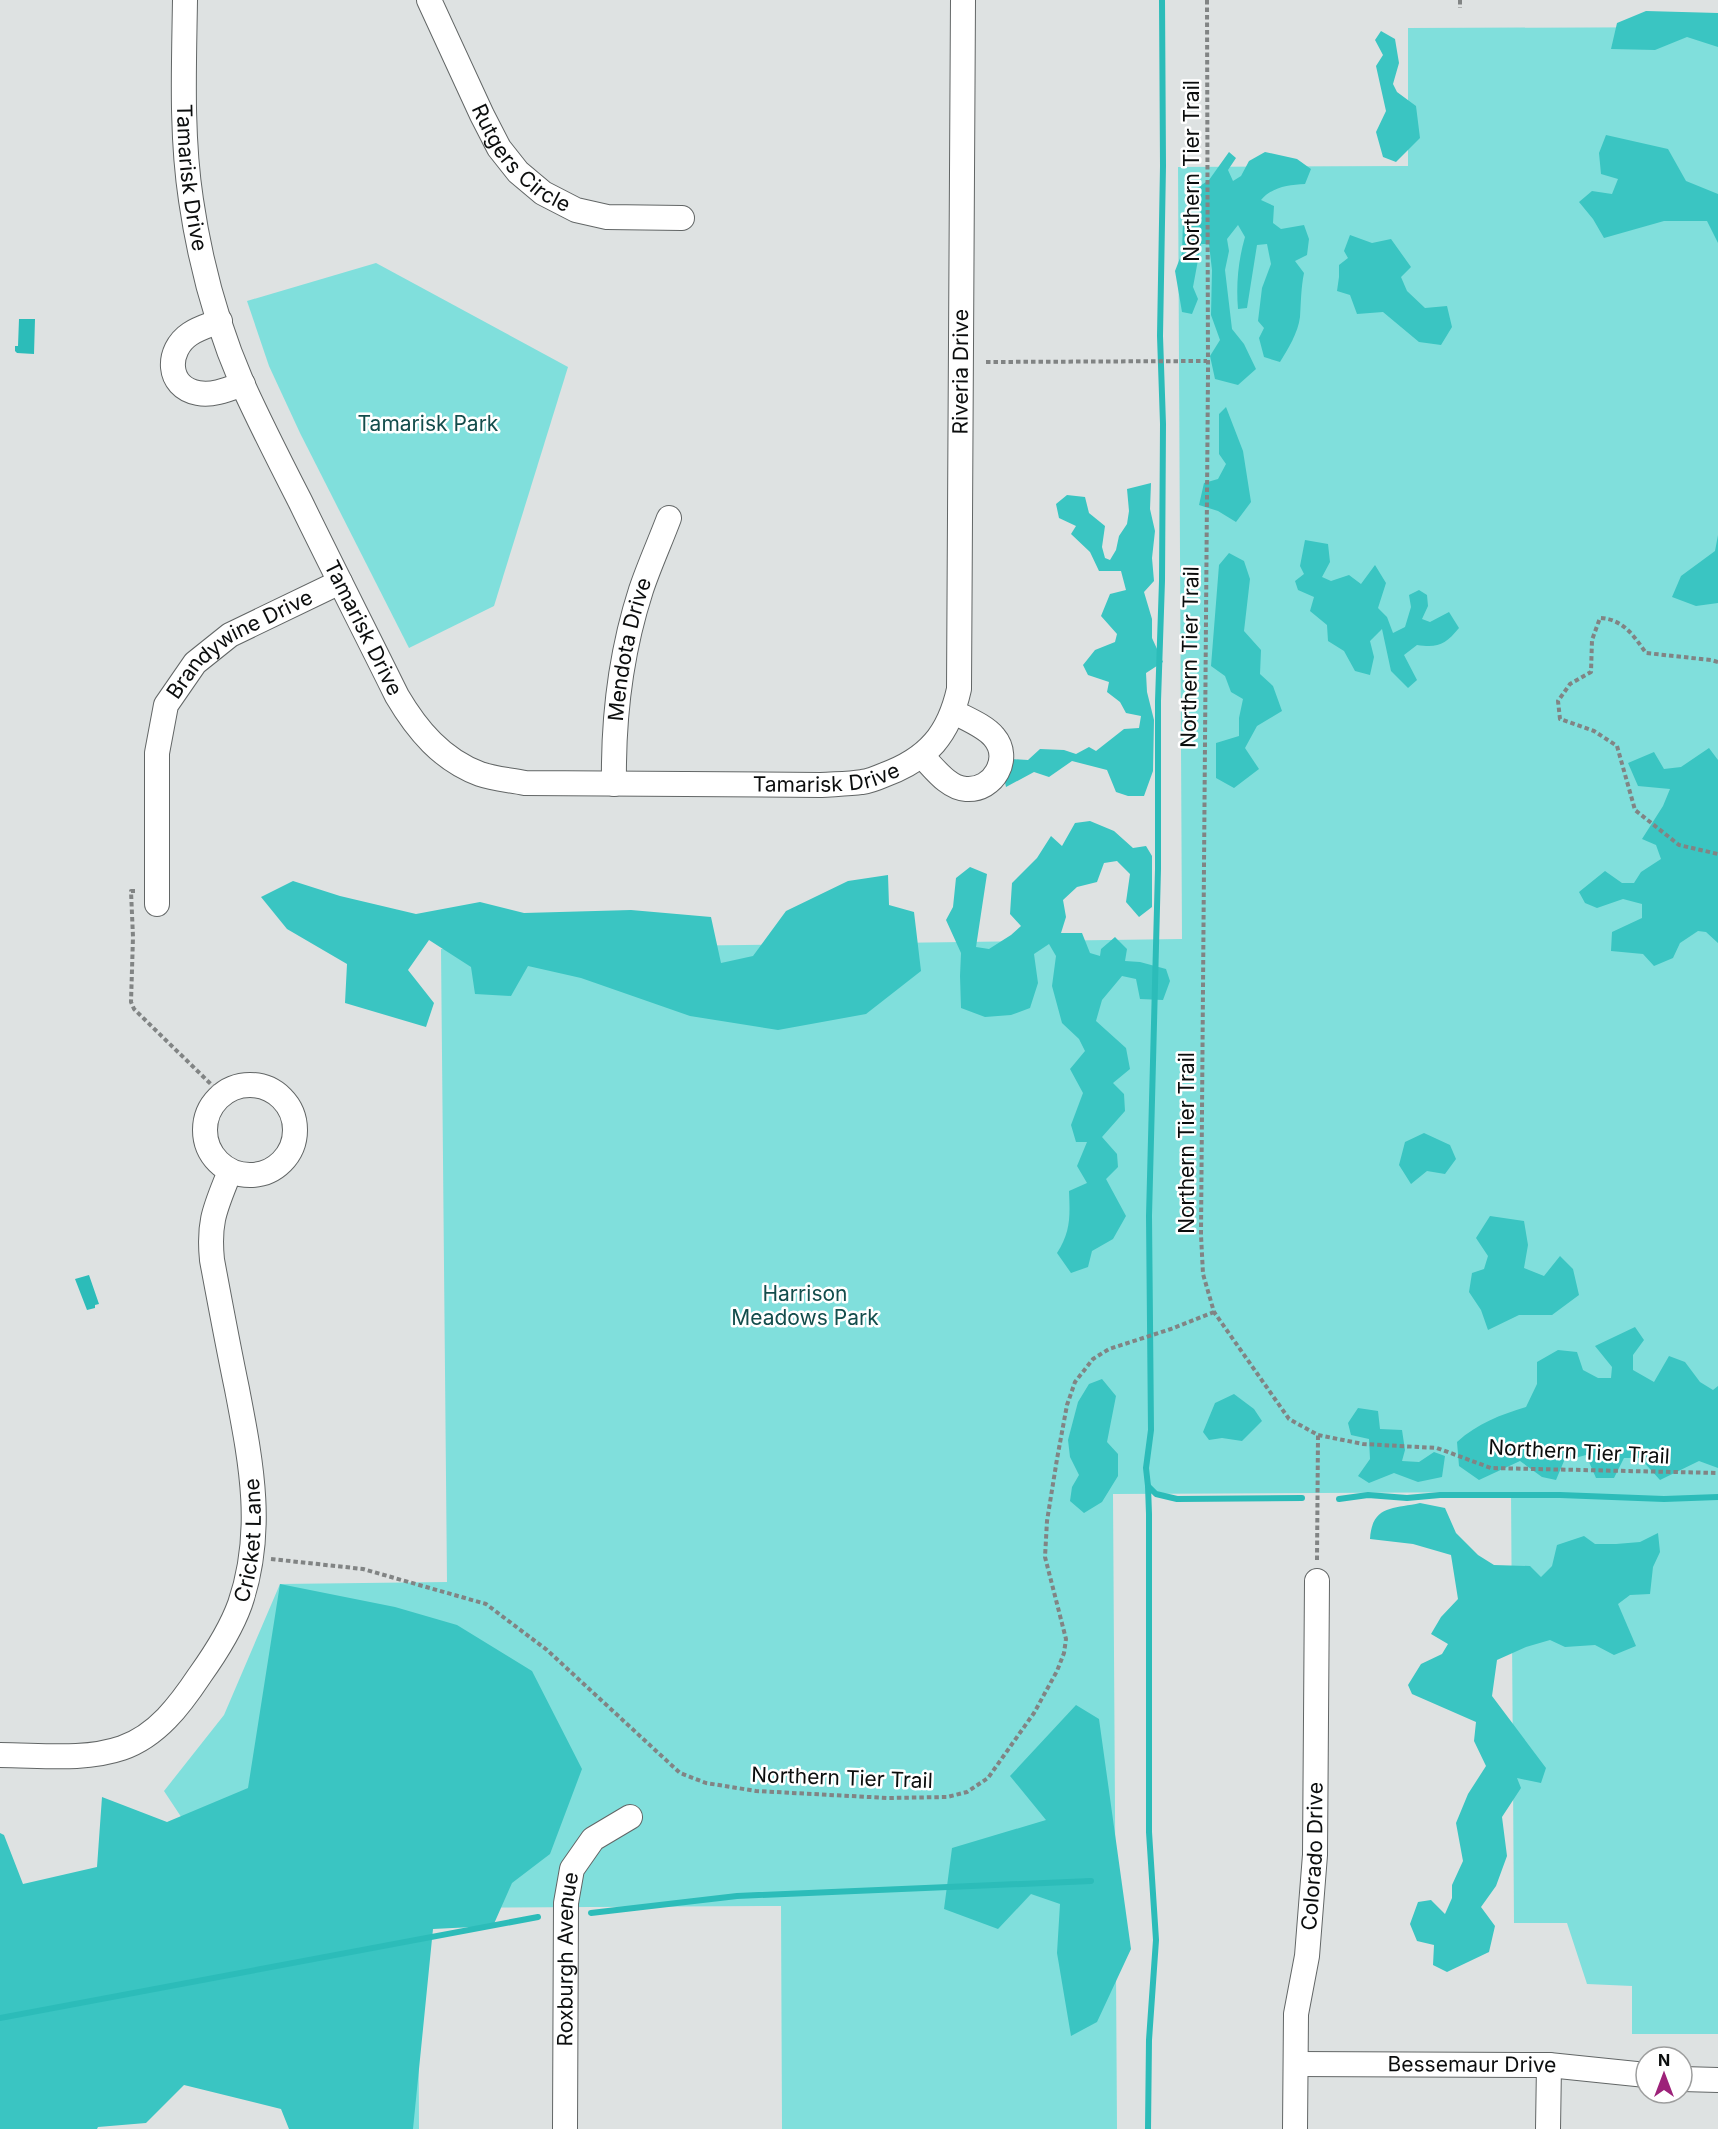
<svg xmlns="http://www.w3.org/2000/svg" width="1718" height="2129" font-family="Inter,sans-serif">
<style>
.green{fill:#80dfdc}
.forest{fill:#3ac5c2}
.water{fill:#2cbcb9}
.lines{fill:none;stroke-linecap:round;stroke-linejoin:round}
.stream{stroke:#2cbcb9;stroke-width:6}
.minor-casing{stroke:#626666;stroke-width:26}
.path{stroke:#818484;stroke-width:4;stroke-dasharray:4.5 3;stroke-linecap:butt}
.minor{stroke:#fff;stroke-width:24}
.labels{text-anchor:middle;stroke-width:5;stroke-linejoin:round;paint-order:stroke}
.street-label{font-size:21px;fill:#0b0d0d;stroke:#fff}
.park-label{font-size:21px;fill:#134d4c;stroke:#fff}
</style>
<rect width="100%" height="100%" fill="#dee2e2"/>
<g class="green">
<polygon points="1718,27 1718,2034 1632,2034 1632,1986 1587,1984 1567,1923 1514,1923 1511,1492 1113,1494 1117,2129 782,2129 781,1906 418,1908 419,2129 300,2129 262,1939 164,1791 224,1715 280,1584 447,1582 441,949 1182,939 1178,167 1408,166 1408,28"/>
<polygon points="376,263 568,367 494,606 409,648 300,433 269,366 247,301"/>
</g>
<g class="forest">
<polygon points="1646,11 1718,13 1718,47 1687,37 1655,50 1611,49 1617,23"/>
<polygon points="1381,31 1395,39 1399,63 1393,84 1397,92 1416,106 1420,138 1396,162 1383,157 1376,132 1386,111 1376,66 1383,55 1375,40"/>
<polygon points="1606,135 1668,149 1686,181 1718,194 1718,243 1707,221 1664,221 1604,238 1593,219 1579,202 1592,191 1612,194 1618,179 1601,174 1599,153"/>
<path d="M 1229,152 L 1236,158 L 1228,170 L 1233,181 L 1241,176 L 1249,161 L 1265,152 L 1297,159 L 1311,169 L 1305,184 C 1288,185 1272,187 1261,200 L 1274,206 L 1273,223 L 1281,229 L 1304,225 L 1309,239 L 1307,255 L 1295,261 L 1304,273 C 1301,288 1301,302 1300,317 C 1298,333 1288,349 1280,362 L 1264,357 L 1259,338 L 1264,328 L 1258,321 L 1262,288 L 1271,264 L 1267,244 L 1257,245 L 1247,308 L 1238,309 C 1236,285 1238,261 1245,237 L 1238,225 L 1227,239 L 1229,251 L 1225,270 L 1232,329 L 1244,344 L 1256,369 L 1238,385 L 1215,379 L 1210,356 L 1220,340 L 1211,315 L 1212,270 L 1209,244 L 1201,244 L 1193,287 L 1198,299 L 1192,314 L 1182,312 L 1175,271 L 1182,253 L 1183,221 L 1194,190 L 1209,180 Z"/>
<polygon points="1350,235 1372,243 1391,239 1411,267 1401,277 1407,291 1425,308 1447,306 1452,327 1441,345 1419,342 1383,312 1357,314 1350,295 1337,291 1339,277 1339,265 1348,258 1344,251"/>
<polygon points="1226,407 1243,451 1251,502 1236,522 1218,511 1199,505 1204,483 1218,479 1226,464 1219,454 1219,414"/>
<polygon points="1151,483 1150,509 1155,531 1152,558 1154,581 1144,592 1152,619 1152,638 1163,662 1146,673 1147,692 1154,720 1153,771 1144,796 1128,796 1116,792 1107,770 1072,761 1049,777 1034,772 1006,787 1003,773 1011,759 1028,760 1040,749 1064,750 1076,754 1089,747 1096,751 1124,729 1139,728 1141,716 1126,713 1120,702 1107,692 1109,682 1088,675 1083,665 1095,650 1115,642 1117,634 1101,616 1110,594 1126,590 1121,571 1099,571 1090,552 1071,534 1076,526 1059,518 1056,504 1067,495 1085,497 1089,513 1105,526 1102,547 1105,558 1110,560 1116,550 1119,536 1127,524 1129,511 1127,489"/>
<polygon points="1718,535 1718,603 1696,606 1672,597 1681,576 1715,551"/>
<path d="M 1305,540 L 1328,544 L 1330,562 L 1322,577 L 1331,581 L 1349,575 L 1361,584 L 1375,565 L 1386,583 L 1378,608 L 1387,617 L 1393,633 L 1405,627 L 1411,607 L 1409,595 L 1419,590 L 1427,595 L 1428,606 L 1422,619 L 1430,622 L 1449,612 L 1459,628 C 1445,645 1438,648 1417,645 L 1404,655 L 1417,680 L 1408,688 L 1391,671 L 1382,629 L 1370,641 L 1374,657 L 1370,675 L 1355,671 L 1344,651 L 1328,641 L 1327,625 L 1310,611 L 1314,597 L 1298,590 L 1295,581 L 1304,574 L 1300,566 Z"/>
<polygon points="1229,553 1244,561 1250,579 1244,631 1261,650 1260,674 1273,686 1282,711 1257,726 1245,748 1259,769 1234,788 1216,778 1216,743 1239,736 1239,718 1243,699 1231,692 1225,676 1211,666 1219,565"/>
<polygon points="1709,748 1718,760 1718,943 1706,932 1698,931 1680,943 1673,958 1654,966 1643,954 1611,951 1612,932 1642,918 1642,904 1623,899 1597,908 1585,903 1579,892 1605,871 1622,883 1634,883 1641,872 1661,859 1656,845 1642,839 1663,806 1670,789 1638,786 1628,763 1654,752 1664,769 1681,767"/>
<path d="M 1090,821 L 1114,831 L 1133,848 L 1146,846 L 1152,856 L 1152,907 L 1139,917 L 1126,902 L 1130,874 L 1117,861 L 1104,863 L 1097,882 L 1077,887 L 1063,900 L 1066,917 L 1061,933 L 1082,933 L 1090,953 L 1100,956 L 1101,949 L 1115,937 L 1127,949 L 1125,961 L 1140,962 L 1166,969 L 1170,981 L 1163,1000 L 1140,999 L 1136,979 L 1122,976 L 1102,1000 L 1096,1021 L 1126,1048 L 1130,1069 L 1113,1083 L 1124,1094 L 1125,1111 L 1102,1137 L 1117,1154 L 1118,1167 L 1106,1179 L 1126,1216 L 1113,1239 L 1092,1251 L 1088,1267 L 1071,1273 L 1057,1253 C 1071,1231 1070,1216 1069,1191 L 1087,1183 L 1077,1166 L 1087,1142 L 1076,1142 L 1071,1125 L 1083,1093 L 1070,1069 L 1085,1051 L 1079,1039 L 1062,1023 L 1052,986 L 1056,956 L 1049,944 L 1034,954 L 1038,983 L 1030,1008 L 1011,1015 L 985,1017 L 961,1008 L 960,976 L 961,953 L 946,920 L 953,907 L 956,878 L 970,867 L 987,874 L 976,947 L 989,949 L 1011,935 L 1021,926 L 1010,914 L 1012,883 L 1037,858 L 1051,836 L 1062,846 L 1075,823 Z"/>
<polygon points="888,875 889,905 914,912 921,971 866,1014 778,1030 690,1016 581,978 528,966 511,996 475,994 471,967 429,940 408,970 434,1003 426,1027 345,1003 347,964 287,929 261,897 293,881 340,896 416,914 480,902 524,913 631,910 711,917 721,963 753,956 786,911 848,881"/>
<polygon points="1424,1133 1450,1145 1456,1159 1445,1174 1427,1171 1411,1184 1399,1165 1405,1142"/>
<polygon points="1490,1216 1524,1221 1528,1245 1524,1268 1544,1276 1560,1256 1573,1269 1579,1295 1552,1315 1519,1315 1488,1330 1481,1310 1469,1292 1472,1273 1484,1269 1488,1256 1476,1238"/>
<path d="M 1635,1327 L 1644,1340 L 1633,1355 L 1633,1370 L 1654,1382 L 1669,1356 L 1685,1362 L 1700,1382 L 1713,1390 L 1718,1386 L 1718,1468 L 1699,1461 L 1660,1480 L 1640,1458 L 1624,1458 L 1614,1478 L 1596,1478 L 1586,1455 L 1564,1461 L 1556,1480 L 1542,1477 L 1520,1461 L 1479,1480 L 1459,1466 L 1457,1442 C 1478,1423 1500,1415 1526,1407 L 1537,1384 L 1537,1362 L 1558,1350 L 1577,1352 L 1583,1370 L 1598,1378 L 1611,1378 L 1612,1367 L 1595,1346 Z"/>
<polygon points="1102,1379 1116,1396 1107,1442 1118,1454 1118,1476 1102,1502 1084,1513 1070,1501 1072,1487 1079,1475 1070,1457 1068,1440 1078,1402 1089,1384"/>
<polygon points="1234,1394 1254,1409 1262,1421 1242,1441 1222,1438 1209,1440 1203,1432 1215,1403"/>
<polygon points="1358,1408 1378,1411 1380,1429 1402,1430 1405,1450 1402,1461 1419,1462 1434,1452 1445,1456 1442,1477 1418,1482 1394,1473 1369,1483 1358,1476 1370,1459 1369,1439 1351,1435 1348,1423"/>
<path d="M 1420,1503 L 1445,1508 L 1456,1533 L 1478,1555 L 1494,1565 L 1530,1566 L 1541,1577 L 1552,1566 L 1557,1545 L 1584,1536 L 1595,1544 L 1616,1544 L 1640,1542 L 1658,1533 L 1660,1552 L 1653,1567 L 1650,1594 L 1630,1595 L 1618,1604 L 1636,1646 L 1614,1655 L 1595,1645 L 1565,1647 L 1550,1640 L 1526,1647 L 1497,1660 L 1492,1696 L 1546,1768 L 1541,1783 L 1517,1778 L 1521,1788 L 1502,1817 L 1507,1856 L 1496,1886 L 1481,1907 L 1495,1926 L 1489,1952 L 1447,1972 L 1433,1965 L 1434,1945 L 1417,1941 L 1410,1924 L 1418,1902 L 1431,1900 L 1445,1914 L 1452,1898 L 1452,1885 L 1463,1861 L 1456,1823 L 1468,1794 L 1486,1766 L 1474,1741 L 1476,1722 L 1412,1694 L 1408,1685 L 1421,1664 L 1442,1654 L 1448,1644 L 1431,1634 L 1441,1617 L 1458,1599 L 1451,1555 L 1413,1544 L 1370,1539 C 1372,1505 1393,1509 1420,1503 Z"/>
<polygon points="280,1584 395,1607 457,1625 532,1671 582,1769 550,1854 512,1883 493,1926 433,1929 413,2129 289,2129 281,2109 184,2085 146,2123 98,2127 97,2129 0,2129 0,1833 4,1835 23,1884 97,1867 102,1797 167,1822 248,1788"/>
<polygon points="1076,1705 1099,1719 1131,1949 1097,2022 1071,2036 1057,1953 1060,1904 1031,1894 998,1929 944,1909 952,1848 1046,1820 1010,1776"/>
</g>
<g class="water">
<polygon points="19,319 35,319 34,354 17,353 15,351 15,346 18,346"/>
<polygon points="89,1275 99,1304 95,1305 95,1308 87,1310 75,1279"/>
</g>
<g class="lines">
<g class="stream">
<polyline points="1162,0 1163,166 1160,336 1163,424 1162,581 1158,701 1158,869 1149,1216 1151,1430 1146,1468 1148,1486 1156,1494 1177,1499 1302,1498"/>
<polyline points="1148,1486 1149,1514 1149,1832 1156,1940 1149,2040 1148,2129"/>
<polyline points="1339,1499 1368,1495 1407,1498 1440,1495 1560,1495 1664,1499 1718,1497"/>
<polyline points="591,1913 737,1896 1091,1881"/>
<polyline points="0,2018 538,1917"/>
</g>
<g class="minor-casing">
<g id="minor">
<path id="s1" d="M 185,0 C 184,66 181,134 191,200 C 200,262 217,325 242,383 C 260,423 280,462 300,501 C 332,567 365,631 397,696 C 417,730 442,760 480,774 C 494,779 511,780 525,783 L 821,785 C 835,784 849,784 862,782 C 870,781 877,778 884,775 C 928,759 949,734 959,689 L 963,0"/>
<path id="s2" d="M 429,0 L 482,115 L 499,148 L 518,172 L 543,193 L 576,210 L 607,217 L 682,218"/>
<path d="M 220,321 C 210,325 199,328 190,334 C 166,350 166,387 198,393 C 213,396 229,389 243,384"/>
<path d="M 922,756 C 934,768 948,788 966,789 C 994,791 1012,758 994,737 C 985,726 967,719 954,712"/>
<path id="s3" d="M 614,784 C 613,720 621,652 641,590 C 649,566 660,542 669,518"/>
<path id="s4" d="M 157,904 L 157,753 L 166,705 L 195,663 L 230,635 L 340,582"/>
<circle cx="250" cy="1130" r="45"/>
<path id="s5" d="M 0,1755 C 40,1755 84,1761 122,1748 C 157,1736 180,1705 200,1675 C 215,1654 231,1629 240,1604 C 265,1531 251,1462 237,1389 C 228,1346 220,1303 212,1260 C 208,1220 216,1207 230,1171"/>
<path id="s6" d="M 1296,2064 L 1549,2065 L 1646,2075"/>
<polyline points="1682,2079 1718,2080"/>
<path id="s7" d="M 565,2129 L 566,1903 L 572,1869 L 593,1839 L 630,1817"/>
<path id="s8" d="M 1295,2129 L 1296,2014 L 1307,1956 L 1315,1855 L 1317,1581"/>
<polyline points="1548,2129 1549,2065"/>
</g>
</g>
<g class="path">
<polyline points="1207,0 1208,373 1201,1235 1203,1274 1214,1312 1289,1419 1318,1435 1363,1444 1437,1448 1491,1468 1718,1473"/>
<polyline points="1460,0 1460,8"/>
<polyline points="986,362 1207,361"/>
<path d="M 1718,662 L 1711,660 L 1646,653 C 1634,636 1623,619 1600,618 L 1592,640 L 1591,672 L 1570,684 L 1558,701 L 1560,719 L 1594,731 L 1617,746 L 1635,810 L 1679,845 L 1718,854"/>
<polyline points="135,891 131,891 133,937 131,1002 134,1009 222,1095"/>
<polyline points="271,1559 363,1569 486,1604 547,1650 680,1773 706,1783 756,1791 888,1798 947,1797 967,1792 988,1778 1034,1713 1057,1671 1064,1653 1066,1639 1045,1557 1047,1521 1057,1459 1067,1405 1075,1382 1093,1359 1109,1349 1171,1329 1214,1312"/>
<polyline points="1317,1560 1318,1435"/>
</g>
<use href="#minor" class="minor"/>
</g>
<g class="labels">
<g class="street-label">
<text dy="7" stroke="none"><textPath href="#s2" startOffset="186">Rutgers Circle</textPath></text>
<text transform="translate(1192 171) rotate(-90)" y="7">Northern Tier Trail</text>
<text dy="7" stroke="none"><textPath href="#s1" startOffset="178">Tamarisk Drive</textPath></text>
<text dy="7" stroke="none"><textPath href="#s1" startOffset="1700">Riveria Drive</textPath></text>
<text dy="7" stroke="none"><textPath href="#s1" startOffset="664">Tamarisk Drive</textPath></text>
<text dy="7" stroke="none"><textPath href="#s4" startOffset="298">Brandywine Drive</textPath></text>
<text dy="7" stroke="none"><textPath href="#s3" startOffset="136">Mendota Drive</textPath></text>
<text transform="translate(1190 657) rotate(-89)" y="7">Northern Tier Trail</text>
<text dy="7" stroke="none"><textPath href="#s1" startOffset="1204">Tamarisk Drive</textPath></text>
<text transform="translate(1187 1143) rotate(-90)" y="7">Northern Tier Trail</text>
<text transform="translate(1579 1452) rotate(3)" y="7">Northern Tier Trail</text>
<text dy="7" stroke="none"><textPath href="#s5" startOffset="378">Cricket Lane</textPath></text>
<text transform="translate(842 1778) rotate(2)" y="7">Northern Tier Trail</text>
<text dy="7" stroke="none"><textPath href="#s8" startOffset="274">Colorado Drive</textPath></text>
<text dy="7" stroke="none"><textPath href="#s7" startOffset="170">Roxburgh Avenue</textPath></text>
<text dy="7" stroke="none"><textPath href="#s6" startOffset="176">Bessemaur Drive</textPath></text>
</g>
<g class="park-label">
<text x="428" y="431">Tamarisk Park</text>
<text x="805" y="1301">Harrison<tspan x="805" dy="24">Meadows Park</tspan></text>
</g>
</g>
<g transform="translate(1664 2075)"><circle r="28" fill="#ffffff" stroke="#9d9e9e" stroke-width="1.5"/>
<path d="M0-4.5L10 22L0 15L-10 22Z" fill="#9d2279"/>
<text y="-9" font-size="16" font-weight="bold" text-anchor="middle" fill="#0b0d0d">N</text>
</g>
</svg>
